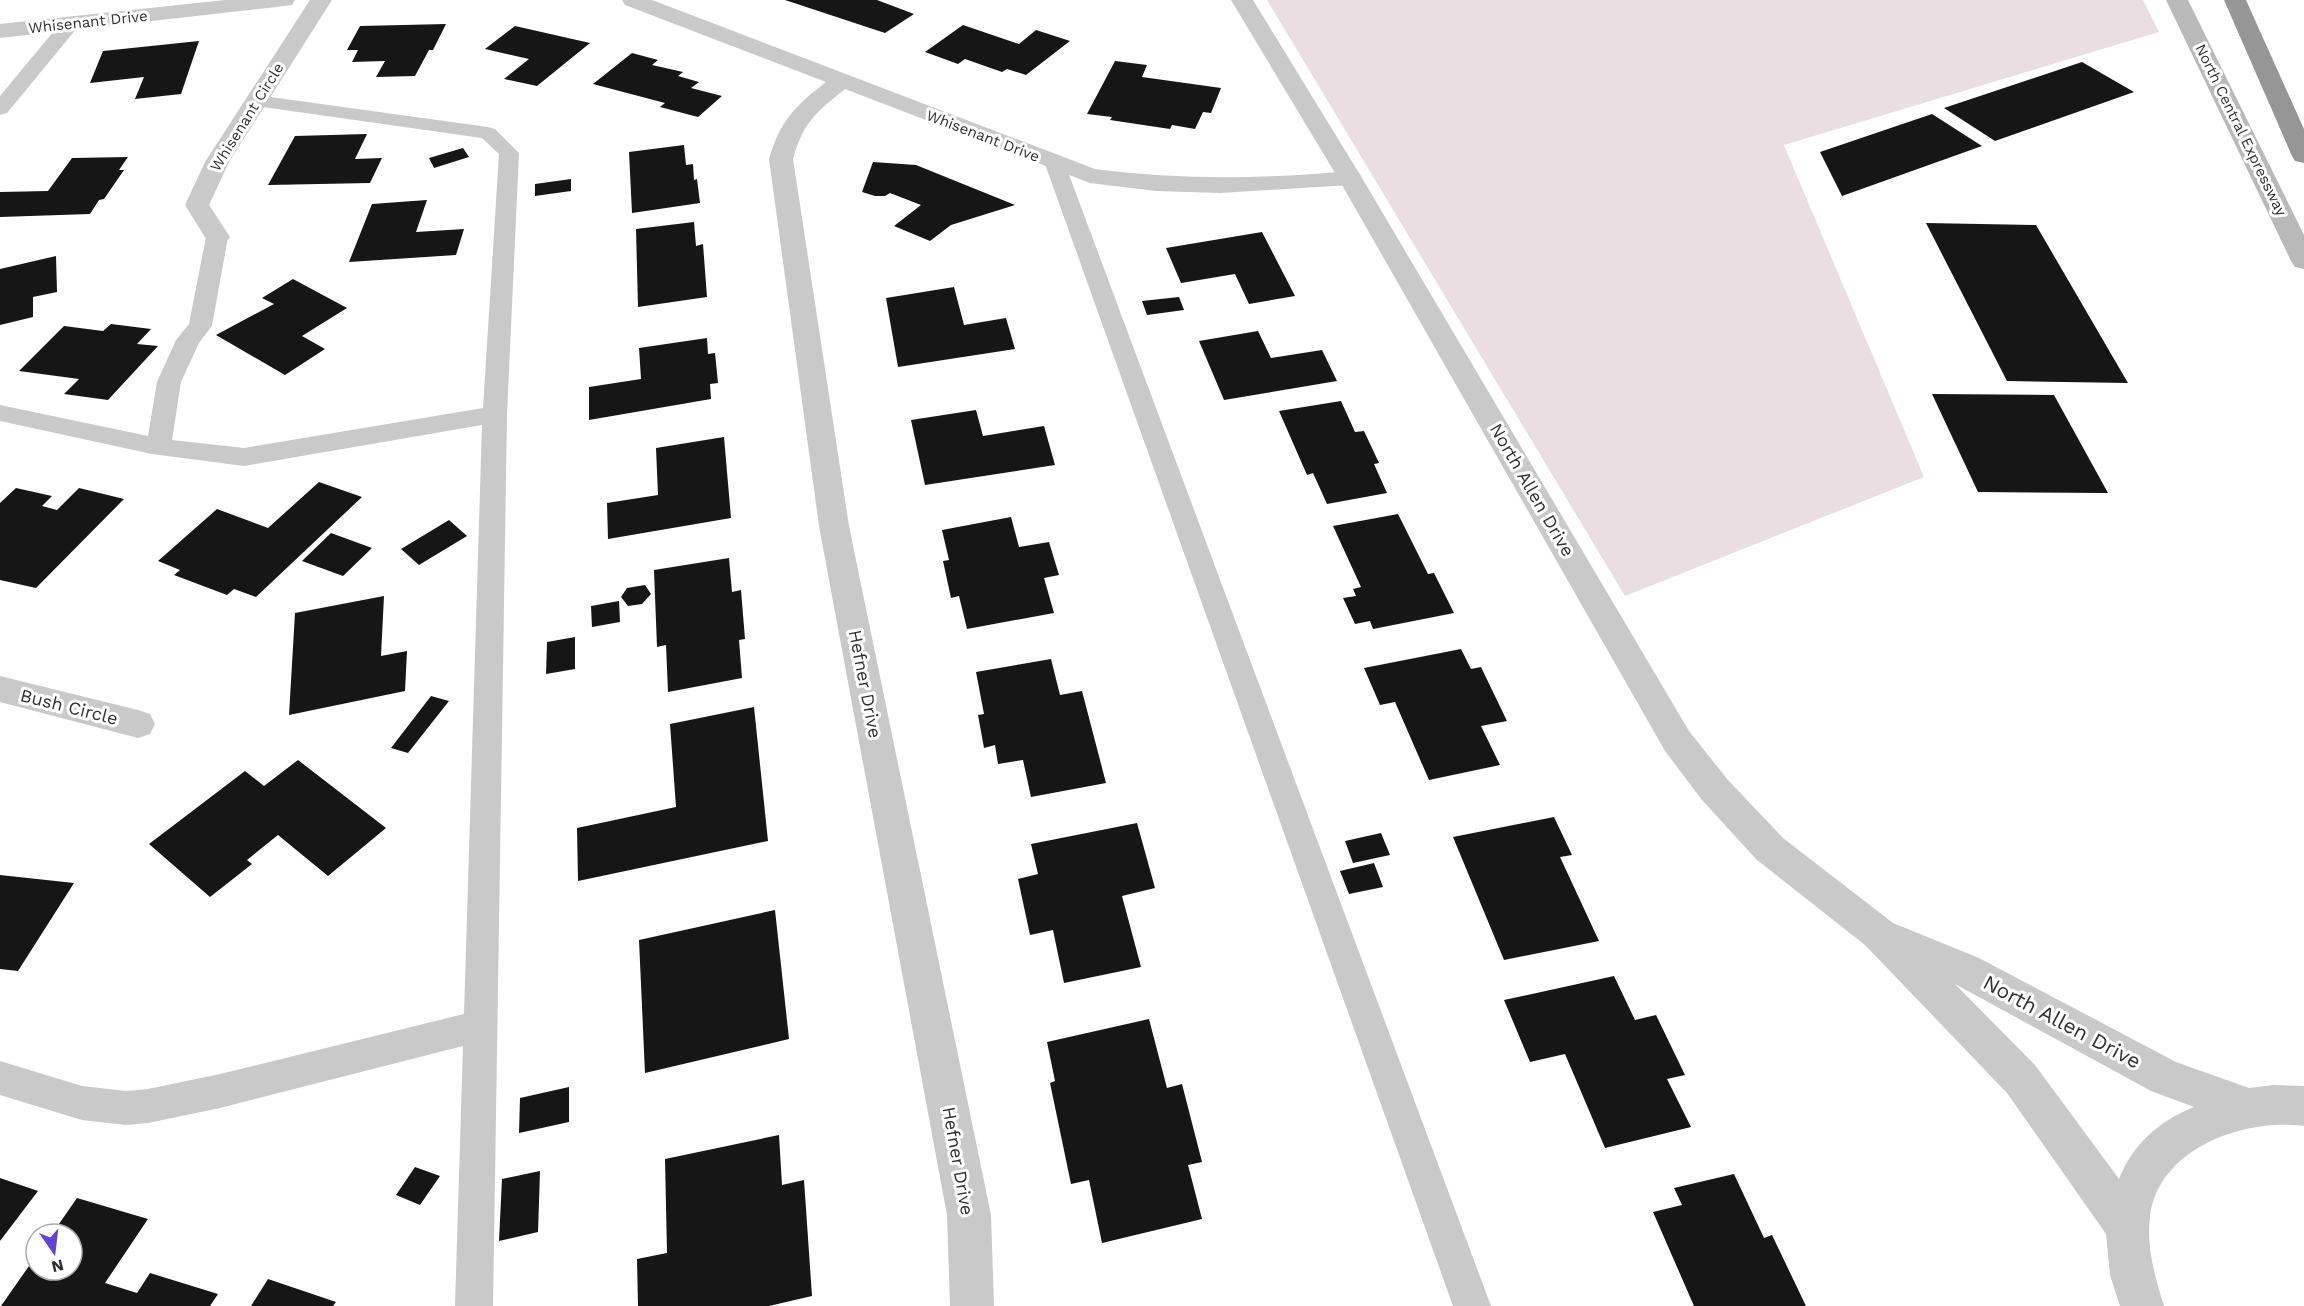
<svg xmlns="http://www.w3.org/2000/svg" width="2304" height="1306" font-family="'Work Sans',sans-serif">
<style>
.green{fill:#ebdee2}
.building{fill:#161616}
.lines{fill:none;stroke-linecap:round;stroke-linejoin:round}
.service{fill:#c9c9c9;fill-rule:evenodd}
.minor{fill:#c9c9c9;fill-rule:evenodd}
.tertiary{fill:#c9c9c9;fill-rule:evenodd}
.secondary{fill:#b9b9b9;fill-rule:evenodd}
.motorway{fill:#969696;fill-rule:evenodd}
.labels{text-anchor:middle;stroke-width:6;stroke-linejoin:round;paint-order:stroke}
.far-street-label{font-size:15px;fill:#2f2f2f;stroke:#fff}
.street-label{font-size:18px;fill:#2f2f2f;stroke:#fff}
.near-street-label{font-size:21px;fill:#2f2f2f;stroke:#fff}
</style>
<rect width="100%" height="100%" fill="#fff"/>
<polygon class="green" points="1267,0 2143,0 2159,32 1784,145 1924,477 1625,596"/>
<g class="building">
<polygon points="785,0 877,0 914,14 885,33"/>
<polygon points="446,24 433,50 429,50 415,76 376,77 385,61 352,62 358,50 347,50 360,26"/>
<polygon points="963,25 1019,44 1036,30 1070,41 1026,75 1007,69 1002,72 965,59 958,64 925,52"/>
<polygon points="515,26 590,43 537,86 504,79 529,59 485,49"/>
<polygon points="199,41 181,94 135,99 144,77 90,83 103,51"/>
<polygon points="632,53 658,60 652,65 683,72 678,76 699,82 691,88 722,96 698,117 660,107 665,103 593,84"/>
<polygon points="1115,61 1147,65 1142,77 1221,88 1211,113 1203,112 1195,129 1172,125 1170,129 1110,120 1112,117 1087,114"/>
<polygon points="2082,62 2134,92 1995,141 1944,108"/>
<polygon points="1932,114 1982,146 1842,196 1820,152"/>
<polygon points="367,134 355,159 382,158 370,183 268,185 295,136"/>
<polygon points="684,145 686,165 693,164 694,180 697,179 700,203 632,213 629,152"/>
<polygon points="463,148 469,157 434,168 429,158"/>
<polygon points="128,157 119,170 124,170 104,199 99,200 90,214 0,217 0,192 48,191 72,158"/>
<polygon points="873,162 916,165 1015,205 951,225 930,241 894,226 921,205 890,193 885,196 875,196 862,192"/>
<polygon points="571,179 571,191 535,196 535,184"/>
<polygon points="427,200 416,232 464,229 456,255 349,262 372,204"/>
<polygon points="694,222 696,246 703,244 707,297 638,307 636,229"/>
<polygon points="1926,223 2036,225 2128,383 2007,381"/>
<polygon points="1262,232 1295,296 1249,304 1235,274 1181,283 1166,248"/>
<polygon points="56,256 57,292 33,297 33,317 0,325 0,269"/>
<polygon points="293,279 347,308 302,336 325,349 285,375 216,335 274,304 262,298"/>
<polygon points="954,287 964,325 1006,318 1015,349 898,367 886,298"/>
<polygon points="1179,297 1184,310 1147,315 1142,301"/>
<polygon points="111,324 151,329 137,344 158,346 108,400 64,394 79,379 19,371 64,326 103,331"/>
<polygon points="1258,331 1271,358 1322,350 1337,381 1224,400 1199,341"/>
<polygon points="707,338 708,354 715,353 718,383 710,384 711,399 589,420 589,387 641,379 639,348"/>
<polygon points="1932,394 2054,395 2108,493 1978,492"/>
<polygon points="1341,401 1355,432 1364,431 1379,463 1374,464 1387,493 1327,504 1313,473 1307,475 1279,411"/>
<polygon points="976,410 983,436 1044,426 1055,465 925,485 911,420"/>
<polygon points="724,437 731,518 608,539 607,503 658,495 656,448"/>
<polygon points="319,482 362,497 256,597 234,589 227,595 174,575 180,570 158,561 217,509 268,528"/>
<polygon points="16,488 52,496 42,506 57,510 79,488 124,499 36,588 0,580 0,503"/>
<polygon points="1398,514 1428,574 1434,573 1454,613 1373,629 1370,621 1355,624 1343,598 1356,596 1353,589 1361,587 1333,526"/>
<polygon points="1011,517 1019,547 1049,542 1059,575 1044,578 1054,613 967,629 959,596 951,598 943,561 949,560 942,530"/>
<polygon points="449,520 467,536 419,565 401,549"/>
<polygon points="331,533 372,548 343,576 302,561"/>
<polygon points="729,558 732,592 741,590 745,639 739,640 742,678 668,692 666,645 657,647 654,570"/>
<polygon points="645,585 651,594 642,604 628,606 621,597 627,588"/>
<polygon points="384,596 381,656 407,651 405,691 289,715 295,613"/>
<polygon points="619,601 620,622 592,627 591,606"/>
<polygon points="575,637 575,669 546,674 547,642"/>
<polygon points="1461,649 1471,669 1481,667 1507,721 1481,726 1500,765 1429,780 1395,702 1380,705 1364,668"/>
<polygon points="1051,659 1060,695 1082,691 1106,783 1031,797 1023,760 998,764 995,745 984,748 978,715 984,714 976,672"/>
<polygon points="431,696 449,701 408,753 391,748"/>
<polygon points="754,707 768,841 578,881 577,828 676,807 670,724"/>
<polygon points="298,760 386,828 328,876 278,835 247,860 252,864 210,897 149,844 245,771 264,786"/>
<polygon points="1554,817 1572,855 1560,857 1599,941 1504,960 1453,837"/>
<polygon points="1137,823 1155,888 1122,896 1141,967 1064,983 1053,930 1030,935 1018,879 1038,874 1031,844"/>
<polygon points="1381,833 1390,855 1353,863 1345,841"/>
<polygon points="1374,863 1383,887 1349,894 1340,871"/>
<polygon points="0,875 74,883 18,971 0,969"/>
<polygon points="775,910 789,1039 645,1073 639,940"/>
<polygon points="1614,976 1635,1020 1656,1015 1685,1075 1667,1079 1691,1127 1605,1148 1565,1054 1530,1062 1504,1000"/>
<polygon points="1149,1019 1167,1088 1182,1084 1202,1162 1188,1165 1202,1219 1102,1243 1089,1180 1071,1184 1050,1083 1055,1081 1047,1042"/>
<polygon points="569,1087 569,1122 519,1133 520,1098"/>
<polygon points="779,1135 782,1185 804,1180 812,1296 769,1306 638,1306 637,1259 667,1253 665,1159"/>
<polygon points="415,1167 440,1176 420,1205 396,1195"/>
<polygon points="540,1171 538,1232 499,1241 502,1179"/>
<polygon points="1734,1174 1764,1238 1772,1235 1806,1306 1694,1306 1653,1212 1682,1205 1674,1188"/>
<polygon points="0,1178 38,1191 0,1241"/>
<polygon points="77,1198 148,1219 105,1283 137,1293 150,1273 218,1294 210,1306 1,1306 36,1256 36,1270 72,1270 72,1234 52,1234"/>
<polygon points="268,1279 336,1302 333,1306 251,1306"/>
</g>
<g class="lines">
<g class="service">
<polygon points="70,18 77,20 79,24 77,28 7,113 0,115 0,96 63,20"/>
<polygon points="256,95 488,127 495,129 519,153 507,414 493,1306 455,1306 463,1046 220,1108 148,1123 126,1125 82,1120 0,1095 0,1061 82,1086 126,1091 148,1089 220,1074 464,1014 482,425 244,466 152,454 0,421 0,405 148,436 157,382 176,340 189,324 206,237 209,232 225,232 228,237 212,326 199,343 181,382 172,440 244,448 483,408 499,154 482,138 249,105 246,101 249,97"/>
<polygon points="1055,158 1062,160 1065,164 1491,1306 1453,1306 1045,164 1048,160"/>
</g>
<g class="minor">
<polygon points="225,0 295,0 292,5 284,6 0,38 0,24"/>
<polygon points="310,0 332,0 229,162 209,205 230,237 226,242 217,245 208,242 185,205 205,162"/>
<path d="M 622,0 L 652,0 L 1095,169 C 1180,180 1264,179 1350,171 L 1359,173 L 1362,178 L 1359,183 L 1350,185 L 1220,193 L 1156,191 L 1090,183 L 845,89 C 816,112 803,123 793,159 L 849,526 L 991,1215 L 994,1306 L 950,1306 L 947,1215 L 819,526 L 769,159 C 780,121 795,106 826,82 L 625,5 Z"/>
<polygon points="0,676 138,710 150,714 155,724 150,734 138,738 0,702"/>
</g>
<path class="tertiary" d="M 1231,0 L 1253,0 L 1362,178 L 1689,731 L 1728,780 L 1783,838 L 1893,923 L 1979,958 L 2176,1062 L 2249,1088 L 2273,1085 L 2304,1086 L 2304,1126 C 2244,1118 2159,1148 2150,1216 C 2146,1247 2155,1277 2164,1306 L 2120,1306 L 2110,1275 L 2106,1234 L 2007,1093 L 1865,945 L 1757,860 L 1702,800 L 1665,751 L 1338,178 ZM 1955,984 L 2151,1091 L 2194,1107 C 2159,1121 2133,1144 2119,1179 L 2035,1065 Z"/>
<polygon class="secondary" points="2166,0 2188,0 2304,235 2304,269 2295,267 2291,261"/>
<polygon class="motorway" points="2224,0 2246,0 2304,129 2304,163 2295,161 2292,156"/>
</g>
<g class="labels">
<g class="far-street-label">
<text transform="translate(88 22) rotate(-6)" y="5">Whisenant Drive</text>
<text transform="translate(247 117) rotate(-58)" y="5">Whisenant Circle</text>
<text transform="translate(2241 130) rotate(64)" y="5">North Central Expressway</text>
<text transform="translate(983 136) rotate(21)" y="5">Whisenant Drive</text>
</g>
<g class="street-label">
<text transform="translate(1532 490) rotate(60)" y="6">North Allen Drive</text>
<text transform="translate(865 684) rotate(79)" y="6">Hefner Drive</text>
<text transform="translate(69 707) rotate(14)" y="6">Bush Circle</text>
<text transform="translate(958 1161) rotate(80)" y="6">Hefner Drive</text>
</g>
<g class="near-street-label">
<text transform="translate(2062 1022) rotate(28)" y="7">North Allen Drive</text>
</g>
</g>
<g transform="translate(54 1252) rotate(166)"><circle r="28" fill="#ffffff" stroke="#acacac" stroke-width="1.5"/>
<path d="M0-4.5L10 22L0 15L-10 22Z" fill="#6243d4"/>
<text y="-9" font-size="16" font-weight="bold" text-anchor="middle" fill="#2f2f2f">N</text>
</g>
</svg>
